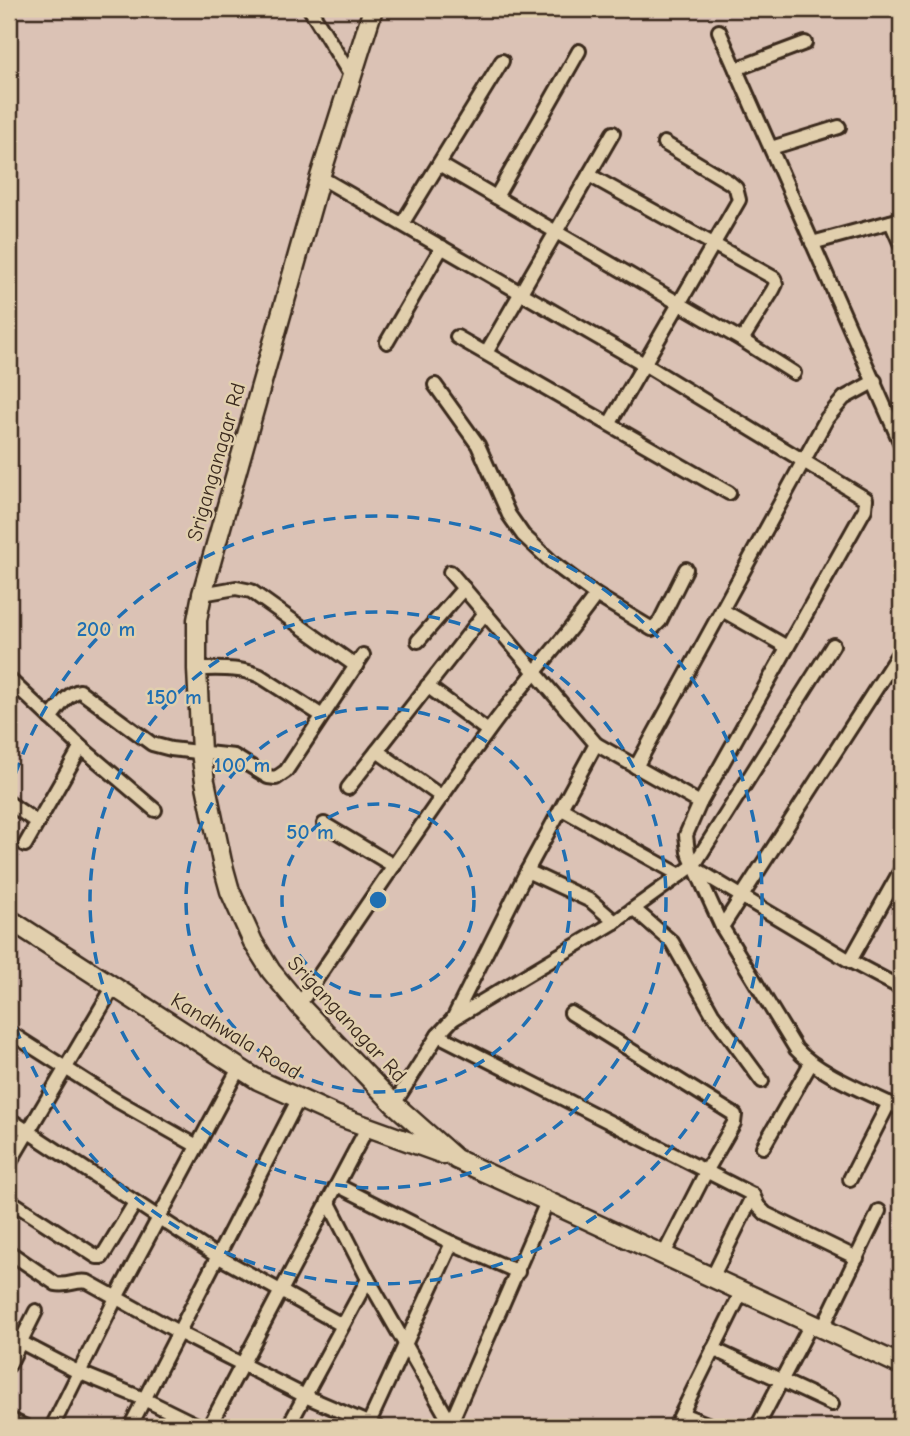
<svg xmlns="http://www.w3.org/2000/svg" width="910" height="1436" font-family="'Comic Neue',sans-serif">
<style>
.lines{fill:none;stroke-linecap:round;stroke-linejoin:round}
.street-casing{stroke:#3b2a1e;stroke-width:18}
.secondary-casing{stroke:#3b2a1e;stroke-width:23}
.street{stroke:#e1cfad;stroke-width:12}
.secondary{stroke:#e1cfad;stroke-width:18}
.ring{fill:none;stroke:#1f6fb2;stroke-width:3.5;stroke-dasharray:12 9}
.labels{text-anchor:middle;stroke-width:5;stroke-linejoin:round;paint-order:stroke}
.street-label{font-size:21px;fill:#3b2a1e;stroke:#e1cfad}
.centre{fill:#1f6fb2;stroke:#e1cfad;stroke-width:3.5}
.ring-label{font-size:21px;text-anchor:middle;font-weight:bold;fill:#1f6fb2;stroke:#e1cfad;stroke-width:5;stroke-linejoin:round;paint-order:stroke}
</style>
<rect width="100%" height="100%" fill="#dbc2b5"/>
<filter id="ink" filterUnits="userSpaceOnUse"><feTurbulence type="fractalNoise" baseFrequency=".0143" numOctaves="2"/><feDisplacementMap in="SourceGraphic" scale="14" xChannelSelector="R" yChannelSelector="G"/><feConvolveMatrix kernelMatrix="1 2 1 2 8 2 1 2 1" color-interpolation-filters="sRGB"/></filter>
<g filter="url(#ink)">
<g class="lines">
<g class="street-casing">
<g id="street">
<polyline points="310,9 351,76"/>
<polyline points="719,31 901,444"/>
<polyline points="736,69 805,43"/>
<polyline points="771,148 839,127"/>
<polyline points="439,164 742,340 794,373"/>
<polyline points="589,175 774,278 776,284 773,290 742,340"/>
<polyline points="320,177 644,364 866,499 865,509 700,803"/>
<polyline points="496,197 579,51"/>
<polyline points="891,222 901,245"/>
<polyline points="402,224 502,61"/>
<polyline points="812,243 901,219"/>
<polyline points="457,337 729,493"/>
<polyline points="387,342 442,247"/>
<polyline points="486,353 613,133"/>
<polyline points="435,385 478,445 509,515 523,535 554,564 596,595 652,629 660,621 686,569"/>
<polyline points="610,423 739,200 736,188 729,182 664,143"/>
<polyline points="202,594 236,588 251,591 356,666"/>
<polyline points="722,610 787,647"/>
<polyline points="418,641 464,588"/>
<path d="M 197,669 C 219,669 240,667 260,676 L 321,715"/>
<polyline points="9,679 81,747 155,810"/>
<polyline points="427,686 488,731"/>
<path d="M 50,718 C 59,708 67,693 80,691 L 152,744 L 171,749 L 234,756 L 268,777 L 276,778 L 286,771 L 363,655"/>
<path d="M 596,744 L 700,803 L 686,835 L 688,852 L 722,927 L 796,1049 C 818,1074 871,1094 901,1109"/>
<polyline points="377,751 442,797"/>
<polyline points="636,767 827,418 844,398 875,381"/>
<polyline points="348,788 485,613"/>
<polyline points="9,803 38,823"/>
<polyline points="562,809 680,875"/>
<polyline points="324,824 394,866"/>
<polyline points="25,845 81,747"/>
<polyline points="696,869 850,961 901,988"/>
<polyline points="527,871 591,901 615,922"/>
<polyline points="634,909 672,942 712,1013 762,1081"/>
<polyline points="722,927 901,650"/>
<polyline points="850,961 901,870"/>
<path d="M 299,1005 C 361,914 422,822 487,733 C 521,685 562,643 596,595"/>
<polyline points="571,1013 735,1115 734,1123 707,1170 663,1256"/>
<polyline points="453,1019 615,922 694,865 833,645"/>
<polyline points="9,1032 114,1099 197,1146"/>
<polyline points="438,1035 753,1195 758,1206 766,1214 857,1258"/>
<polyline points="394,1104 438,1035 453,1019 527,871 596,744 450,572"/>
<polyline points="9,1119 217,1256 342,1325"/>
<polyline points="763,1147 811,1063"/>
<polyline points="9,1164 114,986"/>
<polyline points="850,1179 889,1103"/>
<polyline points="337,1185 452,1243 518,1272"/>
<polyline points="9,1200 97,1257 102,1257 135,1203"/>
<polyline points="328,1201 368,1279 451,1424 457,1427"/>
<path d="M 9,1252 L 56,1284 C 68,1287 76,1279 88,1282 L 180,1333 L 305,1396 L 377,1427"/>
<polyline points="712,1278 753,1195"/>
<polyline points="822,1329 879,1211"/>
<polyline points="9,1336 78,1372 144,1399 201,1427"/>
<polyline points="713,1349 832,1404"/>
<polyline points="9,1365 36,1311"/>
<polyline points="682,1414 715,1427"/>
<polyline points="9,1419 26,1427"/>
<polyline points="52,1427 116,1298 239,1068"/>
<polyline points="130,1427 298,1100"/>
<polyline points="209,1427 367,1128"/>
<polyline points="288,1427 368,1279"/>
<polyline points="367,1427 452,1243"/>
<polyline points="449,1427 547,1202"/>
<polyline points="675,1427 742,1291"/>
<polyline points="757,1427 811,1324"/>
</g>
</g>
<g class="secondary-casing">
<g id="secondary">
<polyline points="373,9 320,177 202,594 197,620 197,669 201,752 205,781 222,862 230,891 253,942 271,971 299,1005 394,1104 456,1159 901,1365"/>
<polyline points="9,919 258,1080 335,1115 443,1154"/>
</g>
</g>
<use href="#street" class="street"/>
<use href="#secondary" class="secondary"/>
</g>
</g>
<g class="ring">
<circle cx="378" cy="900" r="96"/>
<circle cx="378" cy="900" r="192"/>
<circle cx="378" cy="900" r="288"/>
<path d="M9 794A384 384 0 1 1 9 1006"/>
</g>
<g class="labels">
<g class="street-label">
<text transform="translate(216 462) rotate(-74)" y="7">Sriganganagar Rd</text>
<text transform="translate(347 1019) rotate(47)" y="7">Sriganganagar Rd</text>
<text transform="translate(236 1036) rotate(31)" y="7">Kandhwala Road</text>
</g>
</g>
<circle cx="378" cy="900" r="10" class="centre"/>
<g class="ring-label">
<text x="106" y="636">200 m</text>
<text x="174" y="704">150 m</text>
<text x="242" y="772">100 m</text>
<text x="310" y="839">50 m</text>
</g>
<rect width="910" height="1436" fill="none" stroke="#e1cfad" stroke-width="35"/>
<rect x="18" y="18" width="875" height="1401" fill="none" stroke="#3b2a1e" stroke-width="2.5" filter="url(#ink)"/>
</svg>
